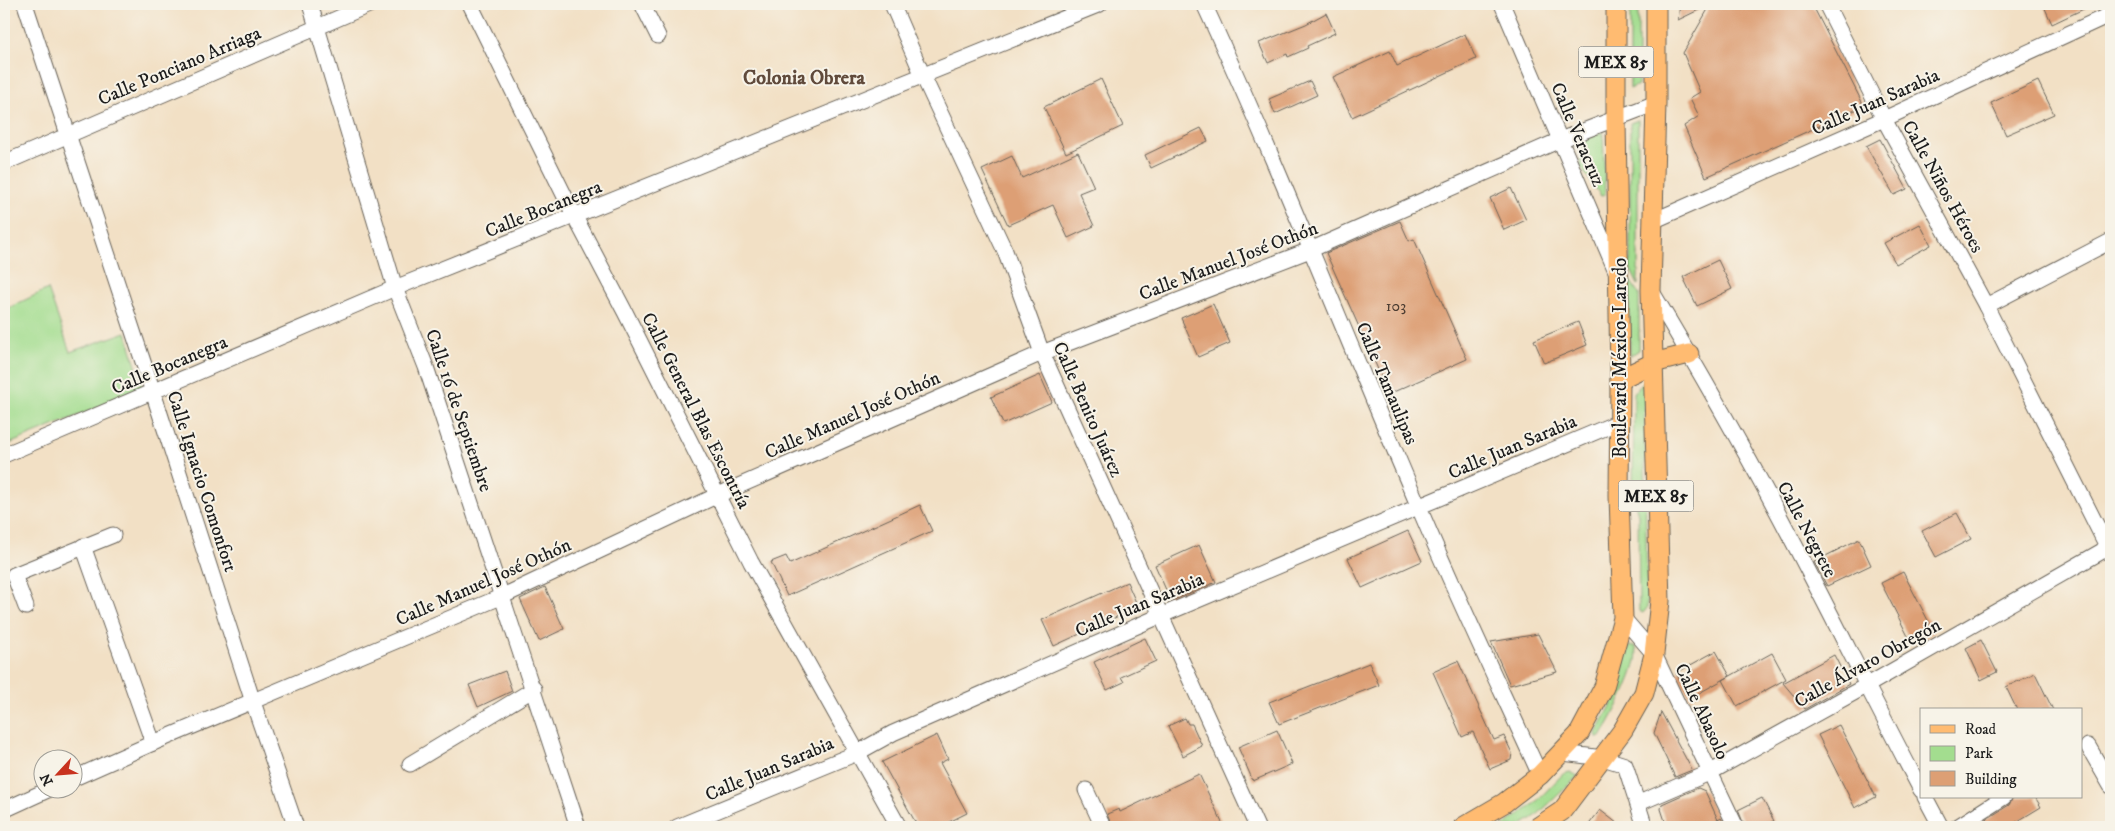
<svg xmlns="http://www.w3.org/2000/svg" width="2115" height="831" font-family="'IM FELL DW Pica',serif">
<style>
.green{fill:#a3dd8f;stroke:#607c56}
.building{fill:#dd9f74}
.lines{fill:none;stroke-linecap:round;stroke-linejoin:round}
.minor-casing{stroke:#676157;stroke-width:17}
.major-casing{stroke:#676157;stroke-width:21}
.minor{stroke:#fff;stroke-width:15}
.major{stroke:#ffbb71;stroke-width:19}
.labels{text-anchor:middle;stroke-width:4;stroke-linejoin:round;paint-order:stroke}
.number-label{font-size:16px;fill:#4c3d32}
.shield{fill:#f7f3e8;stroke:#5e5c59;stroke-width:1}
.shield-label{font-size:18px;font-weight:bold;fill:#1c1c1c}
.street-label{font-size:19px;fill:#1c1c1c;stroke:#f7f3e8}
.neighbourhood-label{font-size:20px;font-weight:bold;fill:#604a3b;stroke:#f7f3e8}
</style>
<rect width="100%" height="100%" fill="#f7f3e8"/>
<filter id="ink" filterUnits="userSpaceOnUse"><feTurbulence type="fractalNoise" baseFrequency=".02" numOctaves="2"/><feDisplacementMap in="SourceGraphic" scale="10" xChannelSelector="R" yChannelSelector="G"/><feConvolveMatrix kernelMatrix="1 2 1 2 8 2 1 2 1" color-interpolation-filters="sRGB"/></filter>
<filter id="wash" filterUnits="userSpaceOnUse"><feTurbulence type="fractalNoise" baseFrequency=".0096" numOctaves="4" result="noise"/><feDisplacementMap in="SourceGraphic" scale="20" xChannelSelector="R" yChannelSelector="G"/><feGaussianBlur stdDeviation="1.12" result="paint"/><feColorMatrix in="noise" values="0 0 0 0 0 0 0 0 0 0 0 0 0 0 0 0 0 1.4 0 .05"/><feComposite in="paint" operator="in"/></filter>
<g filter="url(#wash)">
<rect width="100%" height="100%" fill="#f2e0c5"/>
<g class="green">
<polygon points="1630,4 1638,4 1638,85 1630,89"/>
<polygon points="1638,120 1638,285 1630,268 1630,123"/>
<polygon points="1603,131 1605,195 1601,196 1580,166 1582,142"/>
<polygon points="1629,279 1639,294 1639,350 1630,356"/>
<polygon points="48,289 70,352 126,332 143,389 4,446 4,310"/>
<polygon points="1644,383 1647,608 1643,613 1639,611 1638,514 1633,497 1634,393 1639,386"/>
<path d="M 1631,646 L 1635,646 C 1645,661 1610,721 1601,737 L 1597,738 L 1596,733 L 1611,706 L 1628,647 Z"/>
<polygon points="1570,772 1578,776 1536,816 1519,827 1502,827 1534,804 1563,774"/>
</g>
<g id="blocks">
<g class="building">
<polygon points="1680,4 1812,4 1864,106 1706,177 1684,126 1699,116 1690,98 1700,92 1683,53 1711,4 1678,20"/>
<polygon points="2043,4 2094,4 2052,24"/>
<polygon points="1326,13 1335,33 1307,46 1308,48 1288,57 1287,54 1268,63 1259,43 1306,24"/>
<polygon points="1465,34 1476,59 1352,117 1333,77 1390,51 1397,66"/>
<polygon points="1101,79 1123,126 1066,153 1044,107"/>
<polygon points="1310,81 1317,95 1275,114 1269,99"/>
<polygon points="2038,81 2054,114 2006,135 1991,103"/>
<polygon points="1201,128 1208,141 1151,168 1145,155"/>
<polygon points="1880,139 1907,189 1894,195 1866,146"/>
<polygon points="1078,152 1094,187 1079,193 1094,226 1068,238 1053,205 1008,225 982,170 1012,156 1022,178"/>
<polygon points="1511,188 1526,220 1504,230 1490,198"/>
<polygon points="1400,221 1409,241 1414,239 1467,359 1389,394 1326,253"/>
<polygon points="1920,224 1931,245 1896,264 1884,243"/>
<polygon points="1718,260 1732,289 1697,306 1683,277"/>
<polygon points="1213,304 1230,343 1198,357 1181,318"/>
<polygon points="1578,322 1587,345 1544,363 1534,340"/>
<polygon points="1040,375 1052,402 1003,424 991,397"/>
<polygon points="920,505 932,531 787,596 771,562 786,556 790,564"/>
<polygon points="1957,513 1971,539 1936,557 1922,531"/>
<polygon points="1408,531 1422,561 1362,588 1348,558"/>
<polygon points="1859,539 1871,565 1827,586 1814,562"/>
<polygon points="1199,545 1216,582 1171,601 1155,565"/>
<polygon points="1903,572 1934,632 1912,644 1881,583"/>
<polygon points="1127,582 1138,607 1054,646 1042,620"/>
<polygon points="545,587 564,629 539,641 520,599"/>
<polygon points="1538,634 1557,672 1510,685 1491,642"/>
<polygon points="1145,638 1156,661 1121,677 1124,682 1107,690 1094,662"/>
<polygon points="1981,640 1997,672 1981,680 1966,648"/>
<polygon points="1716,651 1730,676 1690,698 1676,673"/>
<polygon points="1772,653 1786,679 1737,706 1723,680"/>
<polygon points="1834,655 1849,684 1805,709 1783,683"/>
<polygon points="1458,661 1494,740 1504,736 1512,753 1511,760 1490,769 1473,732 1462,737 1433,672"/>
<polygon points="1369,663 1379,685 1279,724 1269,702"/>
<polygon points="505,671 512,691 478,707 469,685"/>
<polygon points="2035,673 2053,710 2017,710 2006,687"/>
<polygon points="1661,712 1692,770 1675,777 1654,733"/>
<polygon points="1185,718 1188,724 1192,724 1202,746 1183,756 1168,726"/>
<polygon points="1839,725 1876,797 1855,808 1818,735"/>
<polygon points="1277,730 1292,764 1253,781 1238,747"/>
<polygon points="937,735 948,759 940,763 967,813 939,827 918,827 882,762"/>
<polygon points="1199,774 1224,827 1112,827 1107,814 1119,809 1120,812"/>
<polygon points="1698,788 1705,791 1718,820 1721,818 1726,827 1667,827 1661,809 1662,804"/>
<polygon points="2013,797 2035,797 2041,807 2008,827 1974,827 2009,805"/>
<polygon points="1762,798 1774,821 1771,822 1774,827 1745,827 1738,810"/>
<polygon points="1600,810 1622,827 1587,827"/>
</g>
</g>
</g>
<g filter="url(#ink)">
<use href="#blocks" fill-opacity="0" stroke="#676157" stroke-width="1"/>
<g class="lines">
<g class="minor-casing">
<g id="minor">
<polyline points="25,4 153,392 253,702 296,827"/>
<polyline points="310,4 395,288 426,367 578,827"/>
<polyline points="470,4 575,217 625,312 751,562 899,827"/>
<polyline points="642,4 658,36"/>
<polyline points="892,4 923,76 1005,251 1042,353 1257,827"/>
<path d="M 1204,4 C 1280,169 1346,338 1418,505 C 1456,596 1499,685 1540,775"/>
<polyline points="1502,4 1616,271"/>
<polyline points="1826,4 1884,119 1986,306 2111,554"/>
<polyline points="4,163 371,4"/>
<polyline points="1653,221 1884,119 2111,14"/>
<path d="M 1651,290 C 1699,370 1746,452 1789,534 C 1834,619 1876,705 1921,790"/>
<polyline points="1986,306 2111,241"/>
<polyline points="4,455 395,288 1100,4"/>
<polyline points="83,546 153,743"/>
<polyline points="26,607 14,575 113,535"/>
<polyline points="1623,618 1654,654 1736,827"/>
<polyline points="2088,746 2111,786"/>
<polyline points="1563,753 1603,758 1625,765 1645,827"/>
<polyline points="410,764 534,689"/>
<polyline points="72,779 153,743 503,596 718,495 1042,353 1310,250 1560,140 1656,103"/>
<polyline points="1086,790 1103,827"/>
<polyline points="1925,797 1941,827"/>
<polyline points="1639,803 1709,773 1866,686 2111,546"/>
<polyline points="4,810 52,788"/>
<polyline points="677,827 857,753 893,733 1160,616 1619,422"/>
<polyline points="1957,827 2004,797"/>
</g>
</g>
<g class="major-casing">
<g id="major">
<polyline points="1620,379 1653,363 1689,354"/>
<polyline points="1463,827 1504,803 1540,775 1579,734 1604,687 1623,618 1619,496 1620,379 1616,120 1616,4"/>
<polyline points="1538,827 1562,811 1623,730 1644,693 1654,654 1660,601 1651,290 1656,103 1656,4"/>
</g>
</g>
<use href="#minor" class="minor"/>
<use href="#major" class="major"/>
</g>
</g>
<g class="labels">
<g class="number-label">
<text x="1396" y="311">103</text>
</g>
<g class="shield">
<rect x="1578.5" y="46.5" width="75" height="31" rx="4"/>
<rect x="1618.5" y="480.5" width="75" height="31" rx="4"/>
</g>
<g class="shield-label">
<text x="1616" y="68">MEX 85</text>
<text x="1656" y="502">MEX 85</text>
</g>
<g class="street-label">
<text transform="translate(179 65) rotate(-23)" y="7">Calle Ponciano Arriaga</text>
<text transform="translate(1875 101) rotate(-24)" y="7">Calle Juan Sarabia</text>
<text transform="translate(1579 134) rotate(67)" y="7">Calle Veracruz</text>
<text transform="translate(1944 186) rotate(61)" y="7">Calle Niños Héroes</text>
<text transform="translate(543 208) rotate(-22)" y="7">Calle Bocanegra</text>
<text transform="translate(1228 260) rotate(-21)" y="7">Calle Manuel José Othón</text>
<text transform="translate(1619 358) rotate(-90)" y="7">Boulevard México-Laredo</text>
<text transform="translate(169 364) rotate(-23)" y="7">Calle Bocanegra</text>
<text transform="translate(1388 383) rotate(67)" y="7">Calle Tamaulipas</text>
<text transform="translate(1089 409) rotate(66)" y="7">Calle Benito Juárez</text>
<text transform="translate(460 410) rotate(71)" y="7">Calle 16 de Septiembre</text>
<text transform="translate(697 410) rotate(63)" y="7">Calle General Blas Escontría</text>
<text transform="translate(852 414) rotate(-24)" y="7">Calle Manuel José Othón</text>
<text transform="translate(1512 446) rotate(-23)" y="7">Calle Juan Sarabia</text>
<text transform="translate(203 481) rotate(72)" y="7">Calle Ignacio Comonfort</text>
<text transform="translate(1808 529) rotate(62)" y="7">Calle Negrete</text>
<text transform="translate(483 581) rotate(-24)" y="7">Calle Manuel José Othón</text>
<text transform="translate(1139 604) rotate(-23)" y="7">Calle Juan Sarabia</text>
<text transform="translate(1867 662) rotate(-29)" y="7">Calle Álvaro Obregón</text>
<text transform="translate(1703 711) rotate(65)" y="7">Calle Abasolo</text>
<text transform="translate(769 768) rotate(-23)" y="7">Calle Juan Sarabia</text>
</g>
<g class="neighbourhood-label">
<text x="804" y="84">Colonia Obrera</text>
</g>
</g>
<rect width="2115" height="831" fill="none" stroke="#f7f3e8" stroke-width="20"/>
<rect x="1920" y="708" width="162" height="90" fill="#f7f3e8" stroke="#9f9d96"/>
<rect x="1930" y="725" width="25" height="8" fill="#ffbb71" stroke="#9f9d96"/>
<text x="1965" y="734" font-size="15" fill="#1c1c1c">Road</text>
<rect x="1930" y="746" width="25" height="15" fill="#a3dd8f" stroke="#9f9d96"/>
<text x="1965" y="758" font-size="15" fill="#1c1c1c">Park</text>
<rect x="1930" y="771" width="25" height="15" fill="#dd9f74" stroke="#9f9d96"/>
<text x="1965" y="784" font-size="15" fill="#1c1c1c">Building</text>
<g transform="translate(58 774) rotate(244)"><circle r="24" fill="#f7f3e8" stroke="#9f9d96"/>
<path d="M0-4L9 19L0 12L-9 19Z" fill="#c8321e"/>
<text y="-8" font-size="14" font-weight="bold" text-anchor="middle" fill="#1c1c1c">N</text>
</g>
</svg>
